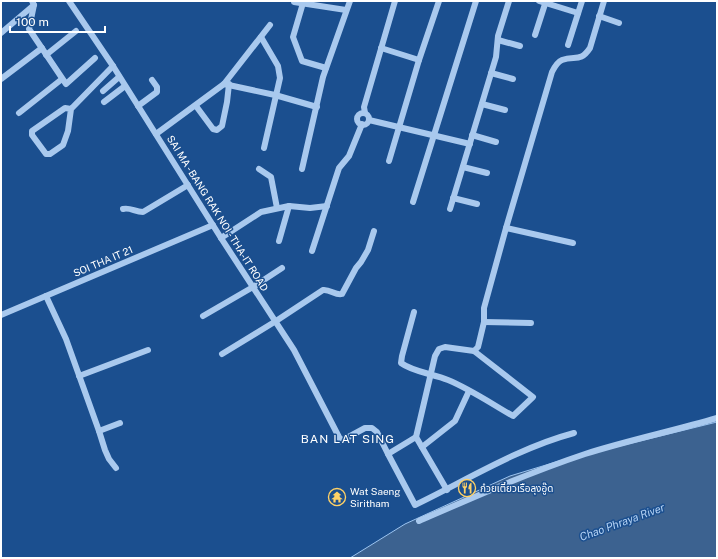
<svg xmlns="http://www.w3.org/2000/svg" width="718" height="559" font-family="'Public Sans','Noto Sans Thai',sans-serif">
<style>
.water{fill:#3c6290;stroke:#9cc4f0}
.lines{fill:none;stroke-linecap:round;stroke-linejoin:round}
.minor{stroke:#a9c9ee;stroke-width:6}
.labels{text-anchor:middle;stroke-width:3;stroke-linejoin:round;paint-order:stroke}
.street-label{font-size:10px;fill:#fff;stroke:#1b4f8f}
.poi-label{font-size:10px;fill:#fff;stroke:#1b4f8f;text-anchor:start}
.water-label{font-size:11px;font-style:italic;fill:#b5d3f5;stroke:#1b4f8f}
.quarter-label{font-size:12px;letter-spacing:1px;fill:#fff;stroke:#1b4f8f}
</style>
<rect width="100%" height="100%" fill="#1b4f8f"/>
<polygon class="water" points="717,422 717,558 350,558 405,524 510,476 559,461"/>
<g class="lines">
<g class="minor">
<polyline points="32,1 34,5 29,29 66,84 95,58"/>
<path d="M 69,1 L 113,66 L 221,238 L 294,350 L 341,441 L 365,428 L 372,428 L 377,432 L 388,454 L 415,505 C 467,480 518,448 574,433"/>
<polyline points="539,1 578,13"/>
<polyline points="294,2 346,10"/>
<polyline points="303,3 293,37 302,61 326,68"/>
<polyline points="599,16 619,23"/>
<polyline points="1,33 34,5"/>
<polyline points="535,35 546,1"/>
<polyline points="261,37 278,66 280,78 264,148"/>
<polyline points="498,40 520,46"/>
<polyline points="568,45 582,1"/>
<polyline points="381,48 419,60"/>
<polyline points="46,55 76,31"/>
<polyline points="491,73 513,79"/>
<polyline points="1,79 42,48"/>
<polyline points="224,84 275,95 317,107"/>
<polyline points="103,91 119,77"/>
<polyline points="104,102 125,86"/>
<polyline points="482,104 505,110"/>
<polyline points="138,106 157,92 157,87 152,80"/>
<polyline points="196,106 213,129 217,130 222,126 227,102 229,84"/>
<polyline points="71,109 65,108 32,131 32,135 46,154 50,154 63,145 68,131 71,109 113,66"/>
<polyline points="19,113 62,79"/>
<polyline points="365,113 364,107 395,1"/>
<circle cx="363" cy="119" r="6"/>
<polyline points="369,120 470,144"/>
<polyline points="156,134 224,84 270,25"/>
<polyline points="472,135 496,142"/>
<polyline points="389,161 419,60 439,1"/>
<polyline points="463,167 487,173"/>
<polyline points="259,169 271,177 277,208"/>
<polyline points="302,169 323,77 350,1"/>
<polyline points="453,198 477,204"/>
<polyline points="413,202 476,1"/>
<path d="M 123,209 C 130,207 135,212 143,212 L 188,185"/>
<polyline points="450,209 496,57 498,36 509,1"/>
<polyline points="506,228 573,243"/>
<polyline points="221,238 261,212 289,206 310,208 327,206"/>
<polyline points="279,241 289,206"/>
<polyline points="312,251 339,168 349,156 362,124"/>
<polyline points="46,296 66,339 99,431 105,450 109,459 116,468"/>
<polyline points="1,315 213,225"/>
<polyline points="203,316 253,287 282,268"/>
<polyline points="484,322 531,323"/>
<path d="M 474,351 L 478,347 L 484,322 L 484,308 L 506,228 L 552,72 C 554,68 557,62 562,60 C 575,55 580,63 590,48 L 604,1"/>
<path d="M 222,354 L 276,321 L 323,290 C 330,289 336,296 342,294 L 356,268 L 361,262 L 368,250 L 374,231"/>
<polyline points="79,376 148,350"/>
<polyline points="99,431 120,423"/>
<polyline points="416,437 447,490"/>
<polyline points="422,447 455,421 469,391"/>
<path d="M 388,454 L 416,437 L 435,356 L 439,349 L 445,347 L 474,351 L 533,397 L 513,416 C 492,404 470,389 448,380 C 434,374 413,372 401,363 L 402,356 L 414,312"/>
<path d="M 419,521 C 474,497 528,473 585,454 C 629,440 673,431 717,418"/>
</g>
</g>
<defs>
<g id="restaurant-ring" transform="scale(0.9)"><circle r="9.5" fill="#1b4f8f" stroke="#ffd166" stroke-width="1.5"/><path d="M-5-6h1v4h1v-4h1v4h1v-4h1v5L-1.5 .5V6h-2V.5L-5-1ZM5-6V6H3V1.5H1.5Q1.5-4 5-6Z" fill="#ffd166"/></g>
<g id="temple-ring" transform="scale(0.9)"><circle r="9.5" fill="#1b4f8f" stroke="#ffd166" stroke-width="1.5"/><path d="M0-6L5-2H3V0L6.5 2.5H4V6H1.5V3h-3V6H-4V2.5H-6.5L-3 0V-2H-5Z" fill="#ffd166"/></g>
</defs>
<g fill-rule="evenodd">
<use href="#restaurant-ring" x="467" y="488"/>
<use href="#temple-ring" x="337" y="497"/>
</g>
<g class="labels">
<g class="street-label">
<text transform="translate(218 213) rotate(58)" y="4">SAI MA - BANG RAK NOI - THA-IT ROAD</text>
<text transform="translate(103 261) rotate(-23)" y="4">SOI THA IT 21</text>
</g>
<g class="poi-label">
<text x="480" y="492">ก๋วยเตี๋ยวเรือลุงอู๊ด</text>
<text x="350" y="495">Wat Saeng<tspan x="350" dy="12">Siritham</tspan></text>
</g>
<g class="water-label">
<text transform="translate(622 522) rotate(-20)" y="4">Chao Phraya River</text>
</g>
<g class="quarter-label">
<text x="348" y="443">BAN LAT SING</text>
</g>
</g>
<rect width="718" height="559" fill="none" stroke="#ffffff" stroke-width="4"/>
<path d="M10 26v6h95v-6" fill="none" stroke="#ffffff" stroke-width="2"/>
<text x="16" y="26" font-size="12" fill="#ffffff" stroke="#1b4f8f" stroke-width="3" paint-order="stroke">100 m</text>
</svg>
